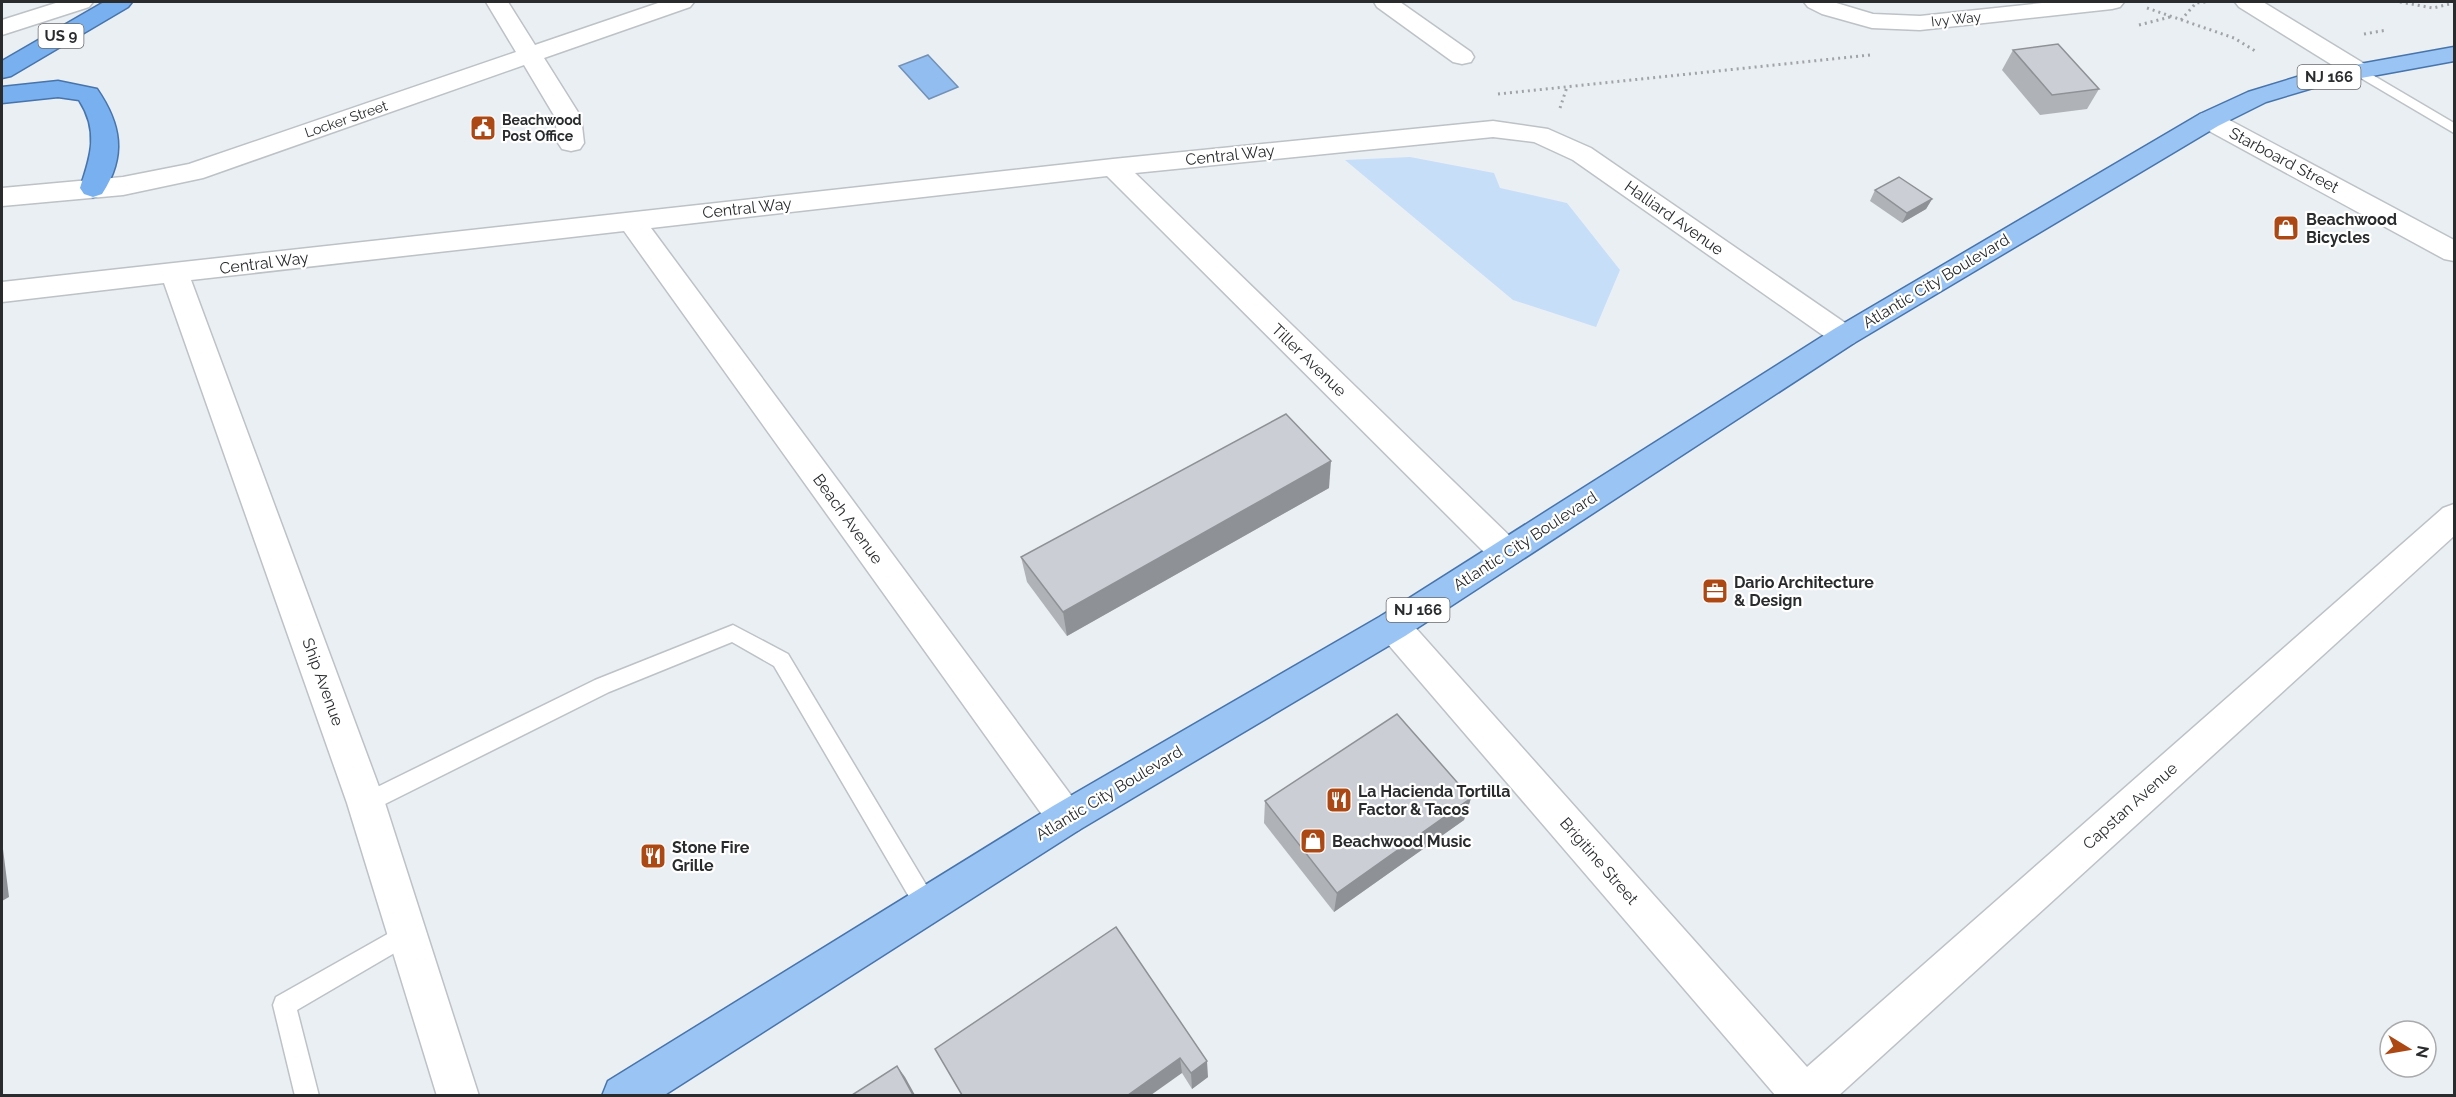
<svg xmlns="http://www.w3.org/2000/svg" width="2456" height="1097" viewBox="0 0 2456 1097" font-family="Raleway,sans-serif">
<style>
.green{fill:#c7def9}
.water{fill:#92bdf1;stroke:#7291b6;stroke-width:1.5}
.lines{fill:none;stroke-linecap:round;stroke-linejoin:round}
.service-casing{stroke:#bdc2c7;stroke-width:3}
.minor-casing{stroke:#bdc2c7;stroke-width:3}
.tertiary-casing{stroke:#bdc2c7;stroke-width:3}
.primary-casing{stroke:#4774aa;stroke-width:3}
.trunk-casing{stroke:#4774aa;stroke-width:3}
.path{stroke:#a0a4a8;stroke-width:3;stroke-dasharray:2 4;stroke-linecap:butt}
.service{fill:#fff;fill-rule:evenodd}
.minor{fill:#fff;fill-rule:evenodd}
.tertiary{fill:#fff;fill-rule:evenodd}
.primary{fill:#9ac4f4;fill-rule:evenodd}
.trunk{fill:#78b0f0;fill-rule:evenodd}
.wall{fill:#afb2b7}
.shaded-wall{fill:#8e9195}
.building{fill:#cbcfd5;stroke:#8e9195;stroke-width:1.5}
.labels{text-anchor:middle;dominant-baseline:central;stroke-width:4.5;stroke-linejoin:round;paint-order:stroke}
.far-street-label{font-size:14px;fill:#292b2d;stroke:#fff}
.far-poi-label{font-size:14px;font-weight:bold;fill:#292b2d;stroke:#fff;text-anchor:start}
.shield{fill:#fff;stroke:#696b6c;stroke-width:1.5}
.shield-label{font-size:15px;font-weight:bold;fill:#292b2d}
.street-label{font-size:16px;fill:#292b2d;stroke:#fff}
.poi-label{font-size:16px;font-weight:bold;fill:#292b2d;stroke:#fff;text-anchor:start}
</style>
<rect width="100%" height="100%" fill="#eaeff4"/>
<polygon class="green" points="1410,157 1494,173 1500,188 1567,203 1620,270 1596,327 1513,300 1345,160"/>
<polygon class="water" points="928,55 958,87 929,99 899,66"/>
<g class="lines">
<g class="service-casing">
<g id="service">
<polygon points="2359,67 2454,123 2454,133 2354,74 2352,71"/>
<polygon points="733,625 788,654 934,898 937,905 934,912 926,915 918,912 774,666 732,642 609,692 373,810 366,812 359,810 356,803 359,796 595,680"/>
<polygon points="407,923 415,927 418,934 415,941 297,1010 319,1096 295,1096 273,1005 276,997"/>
</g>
</g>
<g class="minor-casing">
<g id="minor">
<polygon points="59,2 93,2 89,7 2,35 2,20"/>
<polygon points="486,2 508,2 535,45 661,2 694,2 690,7 544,58 581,117 584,143 580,149 571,151 562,149 558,143 555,117 524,65 203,178 123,195 2,206 2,188 123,177 189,164 516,52"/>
<polygon points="1374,2 1400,2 1471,52 1474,57 1471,62 1462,64 1453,62 1377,7"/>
<polygon points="1804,2 1833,2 1873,14 1920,16 2052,2 2124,2 2120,7 2112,9 1920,30 1872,28 1822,14 1808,7"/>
<polygon points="1493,121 1548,129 1591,148 1854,329 1859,336 1854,343 1844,346 1834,343 1573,160 1534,142 1493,137 1135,173 1518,544 1523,553 1518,562 1506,566 1494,562 1107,176 651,228 1079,806 1085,818 1079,830 1066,835 1053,830 624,231 191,280 385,803 479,1096 437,1096 347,803 164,283 2,302 2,282 1113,159"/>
<polygon points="2454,504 2454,536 1838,1096 1776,1096 1381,636 1376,626 1381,616 1393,612 1405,616 1807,1067 2443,508"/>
</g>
</g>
<g class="tertiary-casing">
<g id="tertiary">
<polygon points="2235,2 2263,2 2368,66 2371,71 2368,76 2359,78 2350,76 2239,7"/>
<polygon points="2209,112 2218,114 2454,240 2454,261 2444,259 2200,126 2196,120 2200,114"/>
</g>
</g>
<g class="primary-casing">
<polygon id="primary" points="2454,47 2454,61 2323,85 2266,102 2218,126 1854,343 1405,636 1079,830 663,1096 602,1096 608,1081 1053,806 1381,616 1834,329 2200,114 2248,92 2310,73"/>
</g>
<g class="trunk-casing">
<g id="trunk">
<polygon points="104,2 132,2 128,7 11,76 2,78 2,61"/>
<path d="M58,81L97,89C121,124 127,156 102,194L93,197L84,194L80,188C91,156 99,131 79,100L58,97L2,103V87Z"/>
</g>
</g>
<g class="path">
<polyline points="2400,2 2433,8 2454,3"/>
<polyline points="2147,8 2234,38 2257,52"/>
<polyline points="2181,20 2196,3 2206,2"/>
<polyline points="2139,25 2170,17"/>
<polyline points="2364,34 2387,30"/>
<polyline points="1498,94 1870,55"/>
<polyline points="1560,108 1567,87"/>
</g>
<use href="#service" class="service"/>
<use href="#minor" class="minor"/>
<use href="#tertiary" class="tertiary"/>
<use href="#primary" class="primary"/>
<use href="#trunk" class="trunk"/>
</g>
<g class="wall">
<polygon points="2013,50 2099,89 2087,109 2040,115 2002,70"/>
<polygon points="1875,190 1932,199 1926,209 1902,223 1870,201"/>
<polygon points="1329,488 1067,636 1027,582 1021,557"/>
<polygon points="1471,798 1464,820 1334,912 1264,823 1265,801"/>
<polygon points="1116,927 1208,1077 1192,1089 1182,1073"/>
</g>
<g class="shaded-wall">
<polygon points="1932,199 1926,209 1902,223 1907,213"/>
<polygon points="1331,461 1329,488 1067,636 1063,612"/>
<polygon points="1471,798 1464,820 1334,912 1337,893"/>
<polygon points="2,848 3,849 9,897 2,901"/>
<polygon points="1180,1058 1182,1073 1151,1095 1128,1095"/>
<polygon points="1207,1061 1208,1077 1192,1089 1191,1073"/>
<polygon points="897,1066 905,1077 915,1095 913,1095"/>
</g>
<g class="building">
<polygon points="2058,44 2099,89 2052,95 2013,50"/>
<polygon points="1899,177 1932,199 1907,213 1875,190"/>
<polygon points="1286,414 1331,461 1063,612 1021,557"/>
<polygon points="1397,714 1471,798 1337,893 1265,801"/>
<polygon points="1116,927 1207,1061 1191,1073 1180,1058 1128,1095 962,1095 935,1049"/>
<polygon points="897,1066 913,1095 852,1095"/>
</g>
<defs>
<g id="civic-square" transform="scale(1.35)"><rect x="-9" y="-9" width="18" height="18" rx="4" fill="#ac4814" stroke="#fff"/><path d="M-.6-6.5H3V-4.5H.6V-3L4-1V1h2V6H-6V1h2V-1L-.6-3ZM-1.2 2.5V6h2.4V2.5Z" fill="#fff"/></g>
<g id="shop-square" transform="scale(1.35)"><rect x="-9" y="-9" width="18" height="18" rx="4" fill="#ac4814" stroke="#fff"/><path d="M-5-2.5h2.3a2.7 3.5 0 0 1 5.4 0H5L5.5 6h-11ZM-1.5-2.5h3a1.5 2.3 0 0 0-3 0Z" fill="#fff"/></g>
<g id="office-square" transform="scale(1.35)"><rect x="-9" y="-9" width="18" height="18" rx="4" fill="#ac4814" stroke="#fff"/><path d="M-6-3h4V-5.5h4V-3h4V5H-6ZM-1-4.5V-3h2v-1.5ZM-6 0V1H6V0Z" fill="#fff"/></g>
<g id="restaurant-square" transform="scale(1.35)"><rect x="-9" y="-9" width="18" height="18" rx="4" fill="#ac4814" stroke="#fff"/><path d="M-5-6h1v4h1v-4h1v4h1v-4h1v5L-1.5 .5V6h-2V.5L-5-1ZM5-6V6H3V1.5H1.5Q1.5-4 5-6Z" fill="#fff"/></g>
</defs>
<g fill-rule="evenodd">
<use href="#civic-square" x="483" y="128"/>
<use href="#shop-square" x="2286" y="228"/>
<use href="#office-square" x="1715" y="591"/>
<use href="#restaurant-square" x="1339" y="800"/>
<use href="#shop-square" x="1313" y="841"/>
<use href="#restaurant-square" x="653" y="856"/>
</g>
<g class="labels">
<g class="far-street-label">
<text transform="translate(1956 19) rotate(-6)">Ivy Way</text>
<text transform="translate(346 119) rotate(-19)">Locker Street</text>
</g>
<g class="far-poi-label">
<text x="502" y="120">Beachwood<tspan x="502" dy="16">Post Office</tspan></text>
</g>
<g class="shield">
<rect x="38.5" y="24" width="45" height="24" rx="4.5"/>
<rect x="2297.5" y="65" width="63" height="24" rx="4.5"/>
<rect x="1386.5" y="598" width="63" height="24" rx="4.5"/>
</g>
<g class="shield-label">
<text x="61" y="36">US 9</text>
<text x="2329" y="77">NJ 166</text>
<text x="1418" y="610">NJ 166</text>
</g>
<g class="street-label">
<text transform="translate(1230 155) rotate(-6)">Central Way</text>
<text transform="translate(2284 160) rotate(28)">Starboard Street</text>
<text transform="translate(747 208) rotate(-6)">Central Way</text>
<text transform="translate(1674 218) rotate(35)">Halliard Avenue</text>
<text transform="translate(264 263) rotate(-7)">Central Way</text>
<text transform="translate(1936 281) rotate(-31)">Atlantic City Boulevard</text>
<text transform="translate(1309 360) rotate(44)">Tiller Avenue</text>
<text transform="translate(848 519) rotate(54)">Beach Avenue</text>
<text transform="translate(1525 541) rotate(-33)">Atlantic City Boulevard</text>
<text transform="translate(323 682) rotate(70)">Ship Avenue</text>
<text transform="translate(1109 793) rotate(-31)">Atlantic City Boulevard</text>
<text transform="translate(2130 806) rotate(-42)">Capstan Avenue</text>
<text transform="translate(1599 861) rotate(49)">Brigitine Street</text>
</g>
<g class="poi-label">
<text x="2306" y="219">Beachwood<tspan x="2306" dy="18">Bicycles</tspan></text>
<text x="1734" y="582">Dario Architecture<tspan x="1734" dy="18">&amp; Design</tspan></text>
<text x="1358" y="791">La Hacienda Tortilla<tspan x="1358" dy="18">Factor &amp; Tacos</tspan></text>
<text x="1332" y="841">Beachwood Music</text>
<text x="672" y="847">Stone Fire<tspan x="672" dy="18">Grille</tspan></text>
</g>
</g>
<rect width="2456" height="1097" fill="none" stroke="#292b2d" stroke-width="6"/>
<g transform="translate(2408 1049) rotate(101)"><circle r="28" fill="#ffffff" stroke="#a9aaab" stroke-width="1.5"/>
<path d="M0-4.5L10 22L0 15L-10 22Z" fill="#ac4814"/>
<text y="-9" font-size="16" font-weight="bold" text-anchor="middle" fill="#292b2d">N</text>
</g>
</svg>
